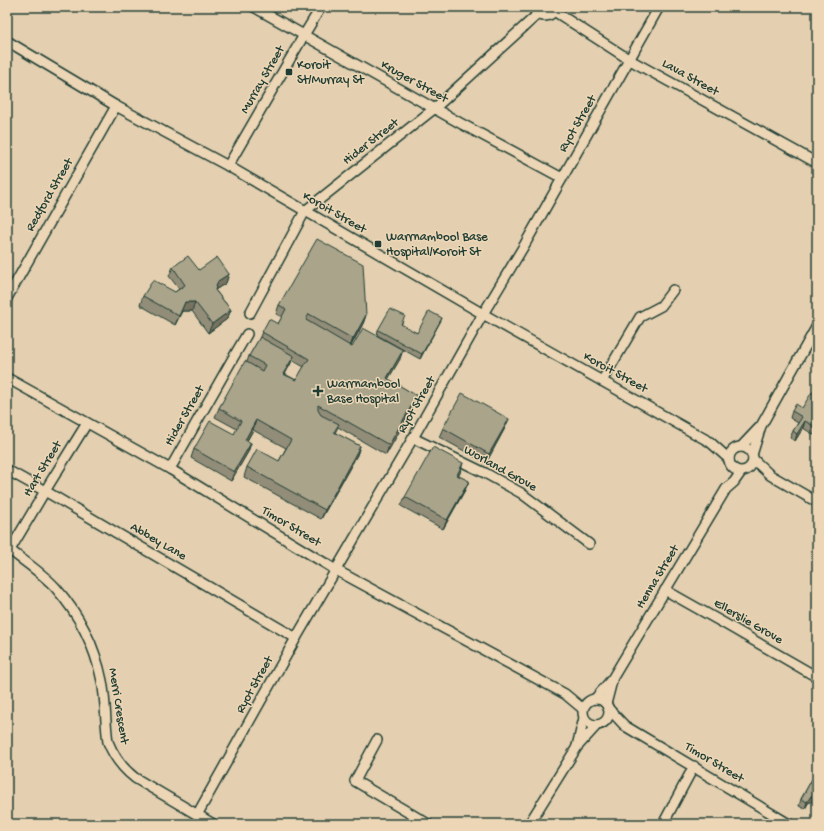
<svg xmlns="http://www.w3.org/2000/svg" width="824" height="831" viewBox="0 0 824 831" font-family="'Gochi Hand',sans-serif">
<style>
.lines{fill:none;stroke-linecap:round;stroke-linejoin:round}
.minor-casing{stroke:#1f3d34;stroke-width:12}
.minor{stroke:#ecd6b5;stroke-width:9}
.wall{fill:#928d78;stroke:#1f3d34;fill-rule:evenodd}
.shaded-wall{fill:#777361;stroke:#1f3d34}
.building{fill:#aaa48b;stroke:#1f3d34}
.poi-dot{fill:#1f3d34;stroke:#ecd6b5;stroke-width:1.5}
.labels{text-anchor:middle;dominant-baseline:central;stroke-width:3;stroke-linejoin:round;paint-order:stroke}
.poi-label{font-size:13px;fill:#1f3d34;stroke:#ecd6b5;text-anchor:start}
.street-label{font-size:13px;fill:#1f3d34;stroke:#ecd6b5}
</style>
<rect width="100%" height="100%" fill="#e4d0b0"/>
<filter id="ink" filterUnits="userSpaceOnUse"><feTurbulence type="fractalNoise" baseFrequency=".025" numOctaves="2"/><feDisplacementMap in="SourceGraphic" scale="8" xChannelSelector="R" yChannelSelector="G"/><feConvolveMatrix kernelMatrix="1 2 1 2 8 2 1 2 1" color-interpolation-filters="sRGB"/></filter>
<g filter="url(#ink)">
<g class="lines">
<g class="minor-casing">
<g id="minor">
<polyline points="254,7 460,123 562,178"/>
<path d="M533,7C538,19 551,19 556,7"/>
<polyline points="554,11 630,60 817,163"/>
<polyline points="7,41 116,106 228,166 483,314 602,381 710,442 729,459"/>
<polyline points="228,166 304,35 321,7"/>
<polyline points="7,298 116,106"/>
<polyline points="250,313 305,211 435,108 538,14"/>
<polyline points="7,378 170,469 336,570 565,694 583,709"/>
<polyline points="602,381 640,317 661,306 673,290"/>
<polyline points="413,438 485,473 521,493 589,544"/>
<circle cx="741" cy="459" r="12"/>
<polyline points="741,447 759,428"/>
<polyline points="752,455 761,426 817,326"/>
<polyline points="753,459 770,475 817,502"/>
<polyline points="170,469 233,358 247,334"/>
<polyline points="7,470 45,491 296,638"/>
<path d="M7,549L10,550C25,562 42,573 55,587C78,613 95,646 102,681C106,701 105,722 108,742C114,757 122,768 135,778L213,824"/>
<polyline points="10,550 45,491 87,423"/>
<polyline points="665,590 727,625 817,677"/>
<polyline points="595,699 612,679 726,489 734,482 741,472"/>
<circle cx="596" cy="712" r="13"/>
<polyline points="606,704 612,681"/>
<polyline points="608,708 625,726 789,824"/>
<polyline points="377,740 355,781 428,824"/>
<polyline points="577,746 584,718"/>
<polyline points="197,815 296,638 413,438 483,314 525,244 659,7"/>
<polyline points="529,824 577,747 597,725"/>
<polyline points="663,824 694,766"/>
</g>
</g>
<use href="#minor" class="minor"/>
</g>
<g class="wall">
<polygon points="173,267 229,274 226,283 215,290 231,310 227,319 208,333 192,311 182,311 175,325 140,305 143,296 175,292 179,289 169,276"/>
<path d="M279,305L366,315L363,324L351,346L400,359L388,379L417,396L414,405L386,455L338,427L335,433L360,446L357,455L321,519L244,477L247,467L279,461L286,448L253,430L247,441L251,443L248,452L231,481L191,458L194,449L234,434L237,429L215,417L219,408L247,362L249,356L259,339L262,332L278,324L282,317L276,314ZM292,360L304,367L296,380L285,374L290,365Z"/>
<polygon points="403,321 401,325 417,333 440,322 420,359 377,335 378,330"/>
<polygon points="817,394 817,434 816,436 803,428 795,441 790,438 793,431 798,423 790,418 792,411 802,408"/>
<polygon points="443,428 505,428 486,463 439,437"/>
<polygon points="460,473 458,476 469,481 465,490 443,529 401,506 405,497"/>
<polygon points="817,770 817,795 813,801 808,803 805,809 799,806 801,799"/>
</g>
<g class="shaded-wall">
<polygon points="229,274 226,283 215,290 218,281"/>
<polygon points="185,302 195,302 192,311 182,311 175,325 179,316"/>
<polygon points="231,310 227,319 208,333 212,324"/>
<polygon points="366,315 363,324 349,348 353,339"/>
<polygon points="442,318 440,322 420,359 422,354"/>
<polygon points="403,350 400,359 383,388 387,378"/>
<polygon points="294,356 290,365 280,383 283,374"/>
<polygon points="417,396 414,405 386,455 389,445"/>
<polygon points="509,419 505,428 486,463 489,454"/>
<polygon points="256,420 253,430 242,449 245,440"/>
<polygon points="805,421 803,428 795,441 797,434"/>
<polygon points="251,443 248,452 231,481 234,472"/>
<polygon points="360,446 357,455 321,519 325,510"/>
<polygon points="463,463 460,473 454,484 457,475"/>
<polygon points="469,481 465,490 443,529 447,520"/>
<polygon points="817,792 817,795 813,801 808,803 805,809 807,802 811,796"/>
</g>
<g class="building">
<polygon points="317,239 363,264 366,315 353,339 309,314 306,320 352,347 363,328 403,350 387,378 417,396 389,445 318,405 318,410 321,415 339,424 334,432 360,446 325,510 247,467 257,449 279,461 291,440 256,420 245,440 251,443 234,472 194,449 210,421 234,434 241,421 219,408 245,361 262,371 265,365 249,356 260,337 294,356 283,374 296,380 306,363 309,359 262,332 269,319 278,324 286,309 279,305"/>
<polygon points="188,256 199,270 217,257 229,274 218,281 215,290 231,310 212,324 195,302 185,302 179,316 143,296 153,280 175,292 185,285 173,267"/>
<polygon points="390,309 405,316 401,324 417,333 429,311 442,318 422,354 378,330"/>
<polygon points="812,392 816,395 817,394 817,428 805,421 797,434 793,431 802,417 792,411 796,404 802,408"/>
<polygon points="462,393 509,419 489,454 443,428"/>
<polygon points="433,447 463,463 457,475 469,481 447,520 405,497"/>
<polygon points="817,770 817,792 816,794 811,796 807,802 801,799"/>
</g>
</g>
<g class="poi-dot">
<rect x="285" y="68" width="8" height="8" rx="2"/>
<rect x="374" y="240" width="8" height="8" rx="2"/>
<path d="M316 385h4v4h4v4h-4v4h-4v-4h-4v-4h4z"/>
</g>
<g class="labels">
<g class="poi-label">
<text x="297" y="65">Koroit<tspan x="297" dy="15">St/Murray St</tspan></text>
<text x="386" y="237">Warrnambool Base<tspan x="386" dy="15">Hospital/Koroit St</tspan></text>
<text x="327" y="384">Warrnambool<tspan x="327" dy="15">Base Hospital</tspan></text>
</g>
<g class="street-label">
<text transform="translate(690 78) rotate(29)">Lava Street</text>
<text transform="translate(263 80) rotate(-60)">Murray Street</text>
<text transform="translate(414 82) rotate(29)">Kruger Street</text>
<text transform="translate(578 124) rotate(-60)">Ryot Street</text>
<text transform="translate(371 142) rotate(-38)">Hider Street</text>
<text transform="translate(50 195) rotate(-60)">Redford Street</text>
<text transform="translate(334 213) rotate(30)">Koroit Street</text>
<text transform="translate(615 373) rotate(29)">Koroit Street</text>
<text transform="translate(417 405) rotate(-60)">Ryot Street</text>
<text transform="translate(185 416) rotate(-60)">Hider Street</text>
<text transform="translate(43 469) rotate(-59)">Hart Street</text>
<text transform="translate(500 469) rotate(29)">Worland Grove</text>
<text transform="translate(291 527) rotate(31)">Timor Street</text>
<text transform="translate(158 542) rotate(30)">Abbey Lane</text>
<text transform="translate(658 577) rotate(-59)">Henna Street</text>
<text transform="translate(748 622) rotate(30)">Ellerslie Grove</text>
<text transform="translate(255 685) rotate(-61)">Ryot Street</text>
<text transform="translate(118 706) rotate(81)">Merri Crescent</text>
<text transform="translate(714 763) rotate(31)">Timor Street</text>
</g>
</g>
<rect width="824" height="831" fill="none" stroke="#ecd6b5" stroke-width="24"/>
<rect x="12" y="12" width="800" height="807" fill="none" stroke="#1f3d34" stroke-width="1.5" filter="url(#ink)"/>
</svg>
